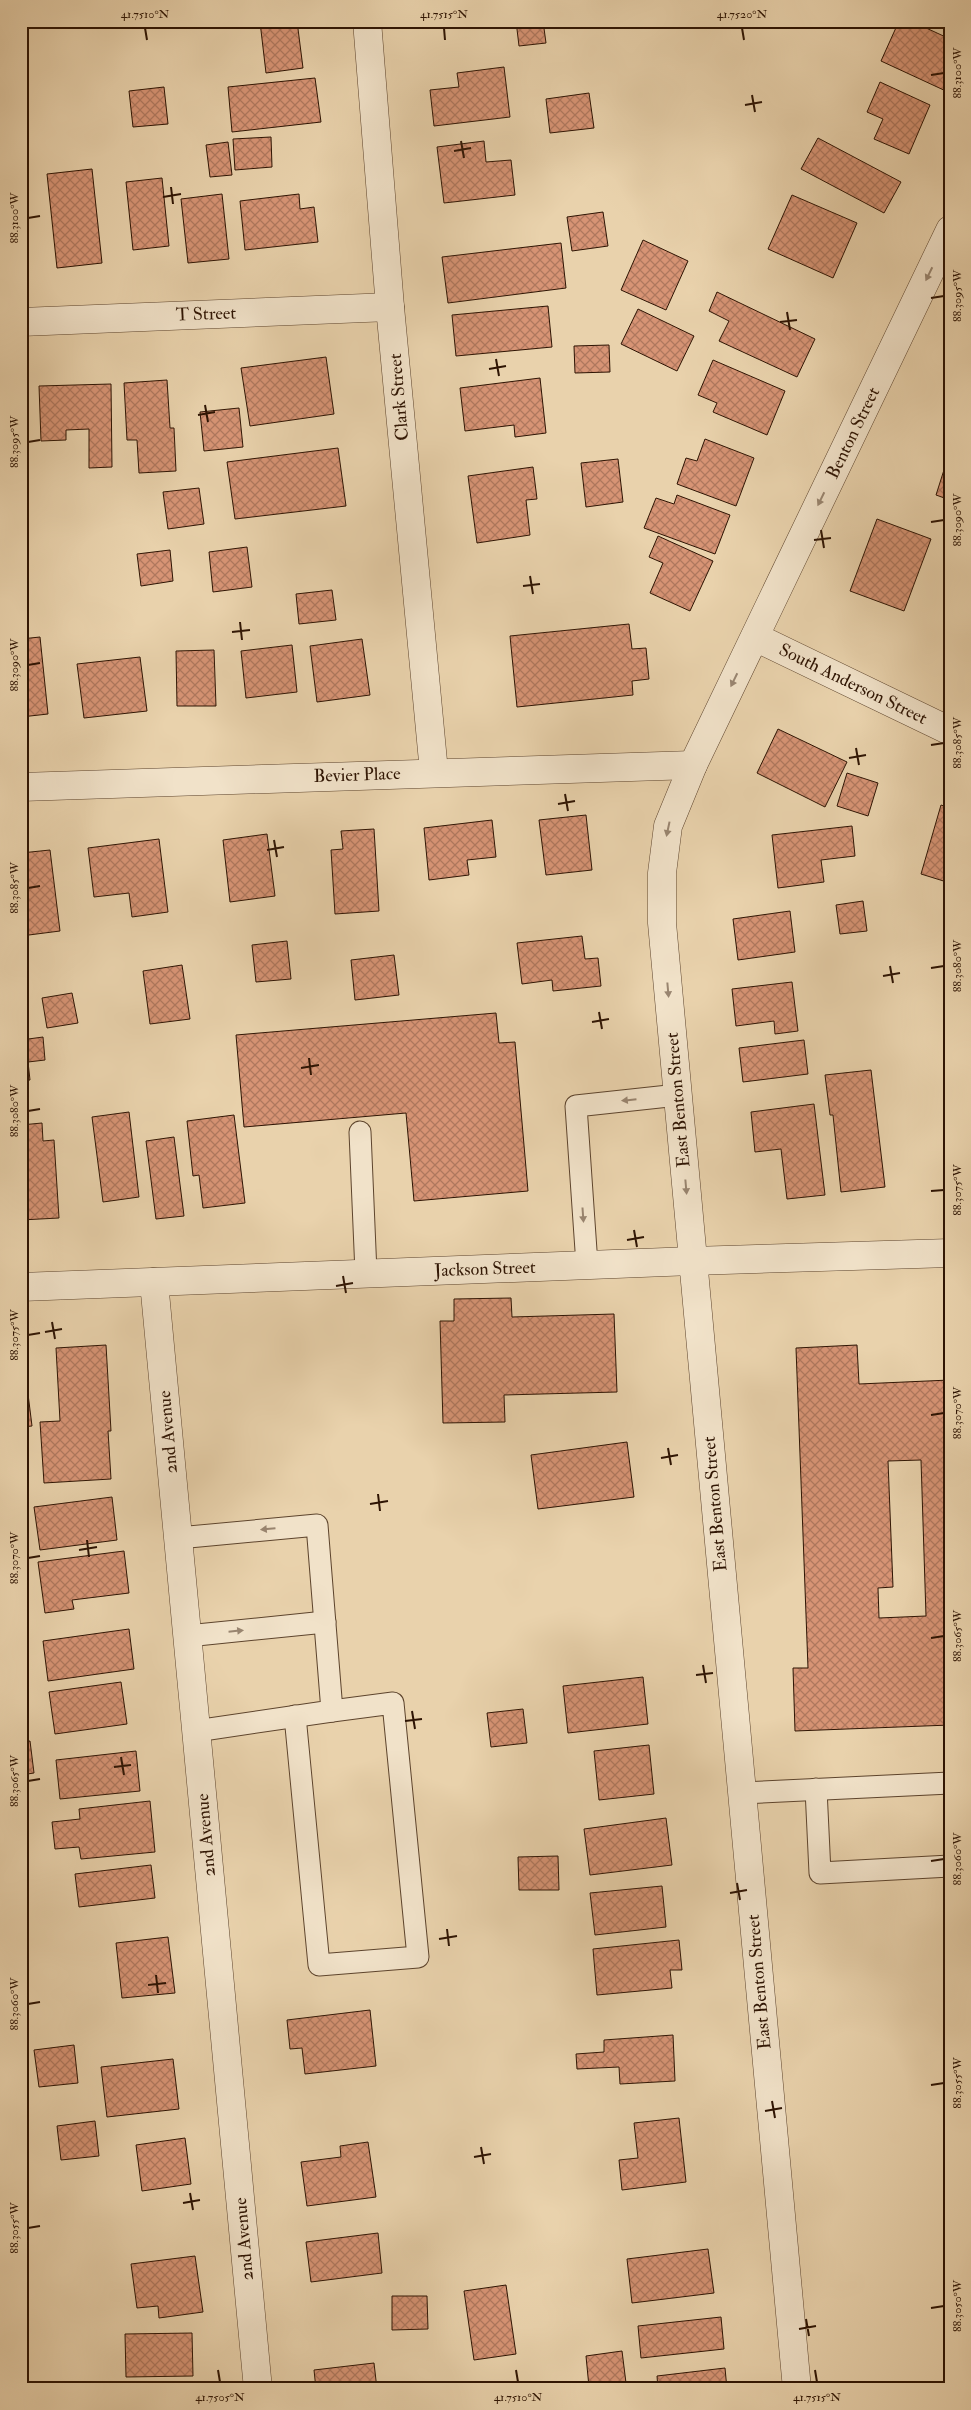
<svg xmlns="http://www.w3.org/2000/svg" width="971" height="2410" viewBox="0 0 971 2410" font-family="'IM FELL Double Pica',serif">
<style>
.building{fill:url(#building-cross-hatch);stroke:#2e1403;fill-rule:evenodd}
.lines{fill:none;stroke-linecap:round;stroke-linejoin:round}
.service-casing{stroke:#5d442d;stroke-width:23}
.minor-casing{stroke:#5d442d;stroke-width:29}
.service{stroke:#f1e2c9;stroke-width:21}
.minor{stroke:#f1e2c9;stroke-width:28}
.oneway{fill:#998570}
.ticks{fill:none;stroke:#2e1403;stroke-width:2}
.labels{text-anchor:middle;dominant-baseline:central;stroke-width:5;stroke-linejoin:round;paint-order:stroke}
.street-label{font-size:18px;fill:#2e1403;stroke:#f1e2c9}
.neatline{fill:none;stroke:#2e1403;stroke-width:2}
.ticks-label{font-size:12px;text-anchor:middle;fill:#2e1403}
</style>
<defs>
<pattern id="building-cross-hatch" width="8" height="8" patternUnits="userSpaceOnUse" patternTransform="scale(1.25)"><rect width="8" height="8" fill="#d79475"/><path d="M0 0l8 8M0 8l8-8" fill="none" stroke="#af785e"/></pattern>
</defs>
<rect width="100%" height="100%" fill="#e9d2ac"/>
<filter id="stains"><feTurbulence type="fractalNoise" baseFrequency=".004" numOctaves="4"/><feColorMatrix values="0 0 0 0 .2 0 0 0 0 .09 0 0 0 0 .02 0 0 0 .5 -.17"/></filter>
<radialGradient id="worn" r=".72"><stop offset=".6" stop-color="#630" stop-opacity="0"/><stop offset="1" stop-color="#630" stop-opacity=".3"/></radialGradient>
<g class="building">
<polygon points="269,21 297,21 303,68 266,73 260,22"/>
<polygon points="516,21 543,21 546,43 519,46"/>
<polygon points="899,21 911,21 950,39 948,92 881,61"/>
<polygon points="504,67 510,117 434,126 430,90 459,87 457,73"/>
<polygon points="315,78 321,122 232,132 228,87"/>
<polygon points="880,82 930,105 909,154 874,139 883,119 867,112"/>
<polygon points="164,87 168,124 133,127 129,91"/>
<polygon points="589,93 594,128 550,133 546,99"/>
<polygon points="271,137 272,167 235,170 233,139"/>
<polygon points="818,138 901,182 884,213 801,169"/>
<polygon points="484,141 486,162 511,160 515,195 444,203 437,147"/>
<polygon points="228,142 232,175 210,177 206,145"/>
<polygon points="92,169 102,263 57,268 47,174"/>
<polygon points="162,178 169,246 133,250 126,182"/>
<polygon points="222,194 229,259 188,263 181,199"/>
<polygon points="299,194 300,209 314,207 318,242 245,250 240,201"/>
<polygon points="792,195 857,223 833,278 768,249"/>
<polygon points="603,212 608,246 572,251 567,217"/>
<polygon points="643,240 688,261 666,310 621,290"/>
<polygon points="561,243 566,288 448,303 442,257"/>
<polygon points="717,292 815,339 797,377 719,341 729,321 709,311"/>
<polygon points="548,306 552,347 456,356 452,315"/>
<polygon points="638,309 694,336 677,371 621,344"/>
<polygon points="609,345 610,372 575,373 574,346"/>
<polygon points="326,357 334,414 250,426 241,368"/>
<polygon points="713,360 785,391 767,435 713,412 717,403 698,395"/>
<polygon points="540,378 546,433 515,437 514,425 465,431 460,388"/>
<polygon points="167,380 170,428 174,428 176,471 139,473 137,440 127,440 124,383"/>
<polygon points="111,384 112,467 89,468 89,429 66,430 66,440 41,441 39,386"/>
<polygon points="239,408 243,447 204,451 200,412"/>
<polygon points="21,416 25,449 21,449"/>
<polygon points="705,439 754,458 736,506 677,484 686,458 697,461"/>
<polygon points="338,448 346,506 235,519 227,462"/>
<polygon points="950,451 950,500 936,495"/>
<polygon points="618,459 623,502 586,507 581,463"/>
<polygon points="533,467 537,499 526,500 530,535 477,543 468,476"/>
<polygon points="199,488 204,524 168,529 163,492"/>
<polygon points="677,495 730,515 715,554 644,528 656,498 674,504"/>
<polygon points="877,519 931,539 904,611 850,591"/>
<polygon points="658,536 713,561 690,611 650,593 663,563 649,557"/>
<polygon points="247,547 252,587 213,592 209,552"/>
<polygon points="170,550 173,581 141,586 137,554"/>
<polygon points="332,590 336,620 299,624 296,594"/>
<polygon points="629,624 632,649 646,648 649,679 632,681 633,695 517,707 510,636"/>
<polygon points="40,637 48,714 21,717 21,639"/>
<polygon points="362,639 370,695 317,702 310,646"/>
<polygon points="292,645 297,692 246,698 241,651"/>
<polygon points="214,650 216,706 177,706 176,651"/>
<polygon points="140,657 147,711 84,718 77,664"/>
<polygon points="778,729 847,762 825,807 757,773"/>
<polygon points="847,773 878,783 868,816 837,806"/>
<polygon points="941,805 950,808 950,883 921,874"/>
<polygon points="586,815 592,870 546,875 539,820"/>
<polygon points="492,820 496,857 467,860 469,875 429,880 424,828"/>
<polygon points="852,826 855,856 821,860 824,882 778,888 772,835"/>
<polygon points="374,829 379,911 335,914 331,850 343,849 341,831"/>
<polygon points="267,834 275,896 230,902 223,840"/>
<polygon points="159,839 168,912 132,917 129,893 94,897 88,848"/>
<polygon points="50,850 60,931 21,936 21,853"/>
<polygon points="863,901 867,931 840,934 836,905"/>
<polygon points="790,911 795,952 738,960 733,919"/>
<polygon points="582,936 585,959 598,958 601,986 553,991 552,980 522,984 517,943"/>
<polygon points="287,941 291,979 256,982 252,945"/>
<polygon points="394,955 399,995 355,1000 351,960"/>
<polygon points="182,965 190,1019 150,1024 143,971"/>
<polygon points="792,982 798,1031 775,1034 774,1021 736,1026 732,989"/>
<polygon points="72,993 78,1023 47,1028 42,998"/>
<polygon points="496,1013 499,1043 515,1042 528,1191 414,1201 406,1113 244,1127 236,1035"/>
<polygon points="43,1037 45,1060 28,1062 30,1080 21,1081 21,1040"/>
<polygon points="804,1040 808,1074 743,1082 739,1048"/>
<polygon points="871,1070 885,1187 841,1192 833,1115 830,1115 825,1075"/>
<polygon points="814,1104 825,1195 787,1199 781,1149 755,1152 751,1112"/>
<polygon points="129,1112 139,1197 103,1202 92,1117"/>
<polygon points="234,1115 245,1203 203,1208 199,1175 193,1176 187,1121"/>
<polygon points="42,1123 43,1141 54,1140 59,1218 21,1220 21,1125"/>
<polygon points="174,1137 184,1216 156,1219 146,1141"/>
<polygon points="511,1298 512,1317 614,1314 617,1392 504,1395 505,1422 443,1423 440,1321 454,1321 454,1299"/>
<polygon points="21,1338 32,1426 21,1427"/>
<polygon points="106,1345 111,1431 108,1431 111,1479 44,1483 40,1422 60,1421 56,1348"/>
<path d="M857,1345L859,1384L950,1380V1725L795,1731L793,1668H808L796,1348ZM921,1460L926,1616L879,1618L878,1588L893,1587L888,1461Z"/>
<polygon points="627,1442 634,1497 538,1509 531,1455"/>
<polygon points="112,1497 117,1540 40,1550 34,1507"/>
<polygon points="124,1551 129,1593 72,1600 74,1609 45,1613 38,1562"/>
<polygon points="129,1629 134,1669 48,1681 43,1641"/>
<polygon points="643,1677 648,1724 568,1733 563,1686"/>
<polygon points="121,1682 127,1724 55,1734 49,1692"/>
<polygon points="24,1683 28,1714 21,1715 21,1684"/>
<polygon points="523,1709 527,1743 491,1747 487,1713"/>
<polygon points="30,1741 34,1773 21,1775 21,1742"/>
<polygon points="649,1745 654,1794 599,1800 594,1751"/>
<polygon points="136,1751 140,1791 60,1799 56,1760"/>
<polygon points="150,1801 155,1852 81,1859 79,1847 55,1849 52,1822 80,1819 79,1809"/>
<polygon points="666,1818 672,1865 590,1875 584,1829"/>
<polygon points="558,1856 559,1890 519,1890 518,1857"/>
<polygon points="151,1865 155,1898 79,1907 75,1874"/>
<polygon points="662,1886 666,1927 595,1935 590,1893"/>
<polygon points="168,1937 175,1993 122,1998 116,1943"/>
<polygon points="679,1940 682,1970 670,1970 672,1988 597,1995 593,1949"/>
<polygon points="370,2010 376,2066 305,2074 302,2048 290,2049 287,2020"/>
<polygon points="673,2035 675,2081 620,2084 619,2067 577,2069 576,2054 604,2052 604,2040"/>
<polygon points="74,2045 78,2083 39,2087 34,2050"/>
<polygon points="173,2059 179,2109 107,2117 101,2067"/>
<polygon points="679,2118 686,2182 622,2190 619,2160 638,2158 634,2123"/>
<polygon points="95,2121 99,2156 61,2160 57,2126"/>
<polygon points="185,2138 191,2184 142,2191 136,2145"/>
<polygon points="368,2142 376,2197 307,2206 301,2162 341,2157 340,2146"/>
<polygon points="378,2233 382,2273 311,2282 306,2242"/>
<polygon points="708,2249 714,2293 632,2303 627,2259"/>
<polygon points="195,2256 203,2312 159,2318 158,2306 137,2308 131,2264"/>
<polygon points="506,2285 516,2354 474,2360 464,2291"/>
<polygon points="392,2296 427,2296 428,2329 392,2330"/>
<polygon points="721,2317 724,2349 641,2358 638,2326"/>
<polygon points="192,2333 193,2376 126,2377 125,2334"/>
<polygon points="622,2351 626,2383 589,2387 586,2356"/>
<polygon points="374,2363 377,2389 316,2389 314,2370"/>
<polygon points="725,2368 727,2389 658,2389 657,2376"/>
</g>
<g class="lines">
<g class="service-casing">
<g id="service">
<polyline points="360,1132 366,1273"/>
<polyline points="587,1265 576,1106 678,1095"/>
<polyline points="178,1538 317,1525 332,1711 196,1731"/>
<polyline points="187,1636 325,1622"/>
<polyline points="295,1716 319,1965 418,1957 393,1703 332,1711"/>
<polyline points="816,1789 820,1873 950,1866"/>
<polyline points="742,1793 950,1783"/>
</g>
</g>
<g class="minor-casing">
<g id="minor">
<polyline points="367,21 390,307 434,772"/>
<polyline points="21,322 390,307"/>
<polyline points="755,637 950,731"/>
<polyline points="21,787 693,765"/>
<polyline points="154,1282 258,2389"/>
<polyline points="21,1287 692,1261 950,1253"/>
<polyline points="797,2389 662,923 662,873 668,826 693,765 950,230"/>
</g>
</g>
<use href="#service" class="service"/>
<use href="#minor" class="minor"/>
</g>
<defs><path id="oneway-solid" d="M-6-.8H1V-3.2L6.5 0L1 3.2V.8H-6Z" transform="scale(1.25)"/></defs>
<g class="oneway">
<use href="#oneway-solid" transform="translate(929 274) rotate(116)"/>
<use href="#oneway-solid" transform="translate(821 499) rotate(116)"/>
<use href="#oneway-solid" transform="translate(734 680) rotate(116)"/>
<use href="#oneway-solid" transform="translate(668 829) rotate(102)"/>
<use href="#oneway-solid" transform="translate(668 990) rotate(85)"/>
<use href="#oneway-solid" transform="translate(629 1100) rotate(174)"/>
<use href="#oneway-solid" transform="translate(686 1187) rotate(85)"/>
<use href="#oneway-solid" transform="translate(583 1215) rotate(86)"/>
<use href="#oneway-solid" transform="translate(268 1529) rotate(175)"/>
<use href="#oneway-solid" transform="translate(236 1631) rotate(-6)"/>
</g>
<path class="ticks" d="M145,28L147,40M444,28L445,40M742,28L744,40M931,75L944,73M752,95L755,112M745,105L762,102M461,141L464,158M454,151L471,148M171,187L173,204M163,197L181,194M28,218L40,216M931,298L944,296M787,312L790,330M780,322L797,320M496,359L499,376M489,369L506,366M205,405L208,422M198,415L215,412M28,442L40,440M931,522L944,520M821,530L824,548M814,540L831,538M530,576L533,594M523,586L540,584M240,622L242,640M232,632L250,630M28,665L40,663M931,745L944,743M856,748L859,765M849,758L866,755M565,794L568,811M558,804L575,801M274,840L277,857M267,850L284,847M28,888L40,886M890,966L893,983M931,968L944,966M883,976L900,973M599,1012L602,1029M592,1022L609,1019M309,1058L311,1075M301,1068L319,1065M28,1111L40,1109M931,1191L944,1190M634,1230L637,1247M627,1240L644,1237M343,1276L346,1293M336,1286L353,1283M52,1322L55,1339M45,1332L62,1329M28,1335L40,1333M931,1415L944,1413M668,1448L671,1465M661,1458L678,1455M378,1494L380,1511M370,1504L388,1501M87,1540L89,1557M79,1550L97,1547M28,1558L40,1556M931,1638L944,1636M703,1665L706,1683M696,1675L713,1673M412,1711L415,1729M405,1721L422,1719M121,1757L124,1775M114,1767L131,1765M28,1781L40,1779M931,1861L944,1859M737,1883L740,1900M730,1893L747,1890M447,1929L449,1946M439,1939L457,1936M156,1975L158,1993M148,1985L166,1983M28,2004L40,2002M931,2085L944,2083M772,2101L775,2118M765,2111L782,2108M481,2147L484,2164M474,2157L491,2154M190,2193L193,2210M183,2203L200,2200M28,2228L40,2226M931,2308L944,2306M806,2319L809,2336M799,2329L816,2326M218,2370L220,2382M516,2370L518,2382M815,2370L817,2382"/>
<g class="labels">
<g class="street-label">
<text transform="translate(206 314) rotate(-2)">T Street</text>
<text transform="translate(399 397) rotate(-95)">Clark Street</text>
<text transform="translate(853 433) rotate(-64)">Benton Street</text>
<text transform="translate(853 684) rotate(26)">South Anderson Street</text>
<text transform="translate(357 775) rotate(-2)">Bevier Place</text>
<text transform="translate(678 1100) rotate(-95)">East Benton Street</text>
<text transform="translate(485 1269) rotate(-2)">Jackson Street</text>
<text transform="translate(168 1432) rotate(-95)">2nd Avenue</text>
<text transform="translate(715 1504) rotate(-95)">East Benton Street</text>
<text transform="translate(206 1835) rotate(-95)">2nd Avenue</text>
<text transform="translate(759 1982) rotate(-95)">East Benton Street</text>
<text transform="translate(244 2239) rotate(-95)">2nd Avenue</text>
</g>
</g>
<rect width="971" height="2410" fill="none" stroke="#e9d2ac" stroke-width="55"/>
<rect x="28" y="28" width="916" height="2354" class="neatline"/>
<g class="ticks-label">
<text x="145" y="18">41.7510°N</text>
<text x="444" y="18">41.7515°N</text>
<text x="742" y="18">41.7520°N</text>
<text transform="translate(957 73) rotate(-90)" y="4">88.3100°W</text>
<text transform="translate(14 218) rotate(-90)" y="4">88.3100°W</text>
<text transform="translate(957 296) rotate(-90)" y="4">88.3095°W</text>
<text transform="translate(14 442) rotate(-90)" y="4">88.3095°W</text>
<text transform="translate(957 520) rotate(-90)" y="4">88.3090°W</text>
<text transform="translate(14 665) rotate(-90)" y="4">88.3090°W</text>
<text transform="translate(957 743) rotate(-90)" y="4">88.3085°W</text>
<text transform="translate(14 888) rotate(-90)" y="4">88.3085°W</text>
<text transform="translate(957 966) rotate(-90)" y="4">88.3080°W</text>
<text transform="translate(14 1111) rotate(-90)" y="4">88.3080°W</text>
<text transform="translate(957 1190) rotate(-90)" y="4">88.3075°W</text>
<text transform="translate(14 1335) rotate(-90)" y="4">88.3075°W</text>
<text transform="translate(957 1413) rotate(-90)" y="4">88.3070°W</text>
<text transform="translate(14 1558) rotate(-90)" y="4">88.3070°W</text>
<text transform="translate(957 1636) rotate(-90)" y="4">88.3065°W</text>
<text transform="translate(14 1781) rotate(-90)" y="4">88.3065°W</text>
<text transform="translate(957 1859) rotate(-90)" y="4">88.3060°W</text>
<text transform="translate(14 2004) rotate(-90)" y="4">88.3060°W</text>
<text transform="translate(957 2083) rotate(-90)" y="4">88.3055°W</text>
<text transform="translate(14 2228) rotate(-90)" y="4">88.3055°W</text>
<text transform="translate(957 2306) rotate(-90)" y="4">88.3050°W</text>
<text x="220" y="2401">41.7505°N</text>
<text x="518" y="2401">41.7510°N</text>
<text x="817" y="2401">41.7515°N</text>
</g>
<rect width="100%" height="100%" filter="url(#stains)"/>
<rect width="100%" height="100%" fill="url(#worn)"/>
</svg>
